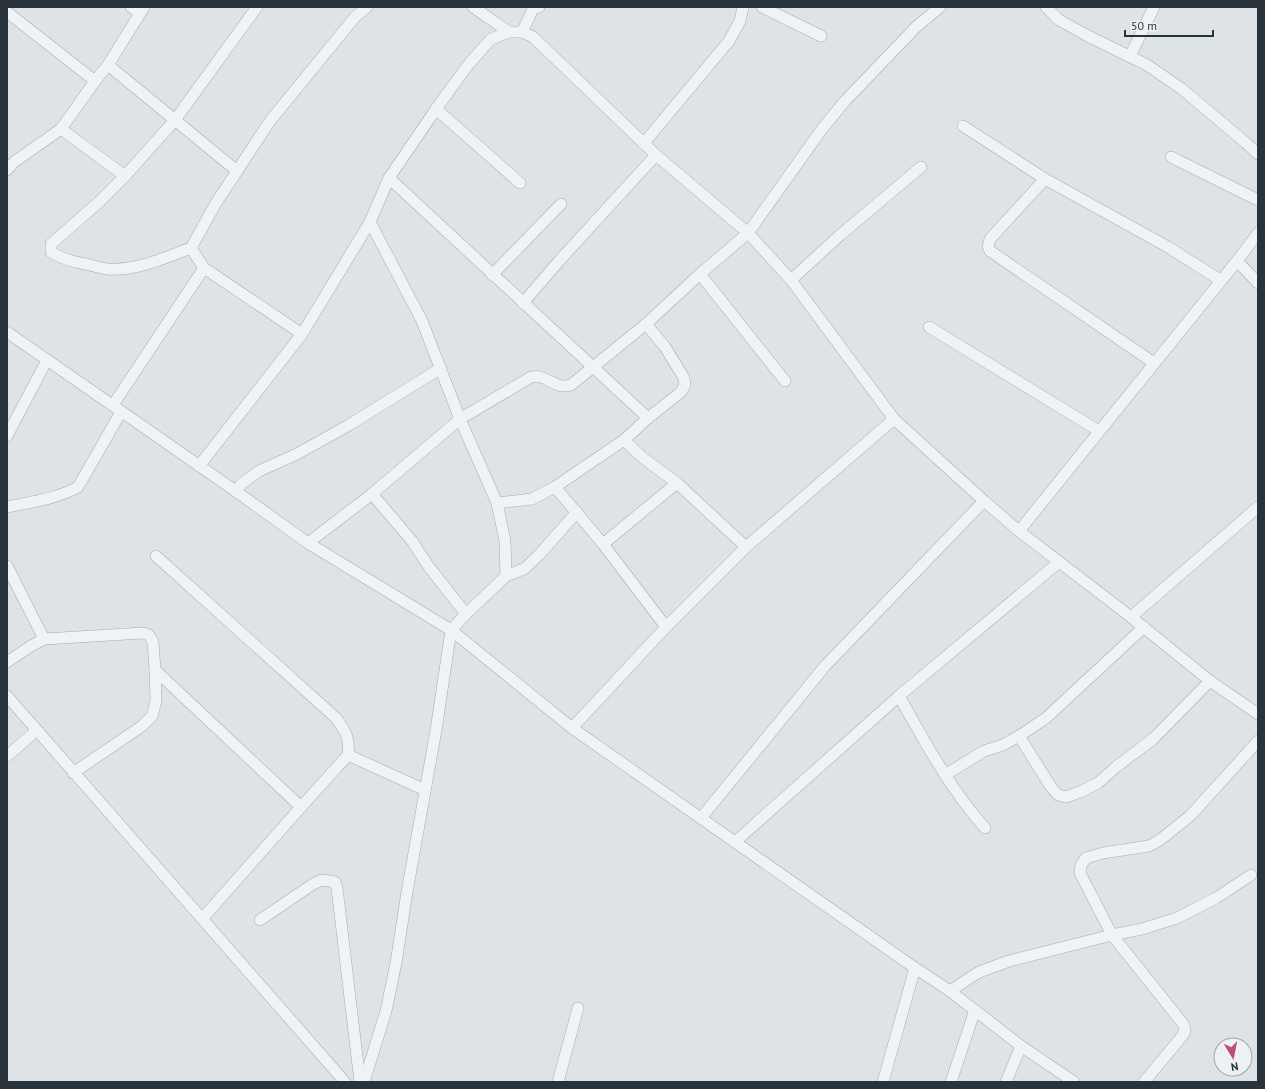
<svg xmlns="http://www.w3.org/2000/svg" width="1265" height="1089" viewBox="0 0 1265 1089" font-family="'PT Sans',sans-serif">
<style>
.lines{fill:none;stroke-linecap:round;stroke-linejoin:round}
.street-casing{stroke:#a4abb0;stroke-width:12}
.street{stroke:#f0f3f5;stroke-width:11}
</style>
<rect width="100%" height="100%" fill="#dee3e6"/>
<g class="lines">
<g class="street-casing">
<g id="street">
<polyline points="131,7 140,13"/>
<path d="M257,7L175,120L125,176L98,203L51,244V252C62,259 73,262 86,264C93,266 100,268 107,269C137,271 164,258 191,248L216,203L270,121L355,17L367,7"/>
<polyline points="473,7 509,32"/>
<polyline points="762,7 821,36"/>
<polyline points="1046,7 1059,20 1088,36 1147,65 1182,89 1246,143 1258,154"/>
<polyline points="7,12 95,81"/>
<polyline points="522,32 533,9 539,7"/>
<polyline points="1130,56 1154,7"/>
<polyline points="108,65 237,171"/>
<polyline points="436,109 520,183"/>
<polyline points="963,126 1045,179 1168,247 1220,280"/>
<polyline points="61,129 125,176"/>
<polyline points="644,143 729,41 740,21 743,7"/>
<polyline points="1171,157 1258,200"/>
<polyline points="7,170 14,162 61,129 95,81 108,65 144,7"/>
<polyline points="389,178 648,418"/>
<polyline points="1045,179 990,239 988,246 990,251 1154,363"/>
<polyline points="191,248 204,268 302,334"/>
<polyline points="1237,261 1258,283"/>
<polyline points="700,274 785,381"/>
<polyline points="492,275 561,204"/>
<polyline points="791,280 839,236 921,167"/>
<polyline points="523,303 559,261 656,155"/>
<polyline points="929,327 1099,431"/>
<polyline points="7,332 237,492 308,543 451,630 572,728 915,968 950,991 1021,1046 1074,1082"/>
<polyline points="113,405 204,268"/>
<polyline points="7,436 47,360"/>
<polyline points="624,440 643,458 677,483 746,547"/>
<polyline points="199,466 302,334 370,222 389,178 436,109 468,65 491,39 509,32 522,32 533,37 656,155 748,233 791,280 894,419 984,501 1019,531 1131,617 1210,681 1258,714"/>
<polyline points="555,487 603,544 666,627"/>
<polyline points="237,492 241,484 259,471 297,454 349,425 441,368"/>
<polyline points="372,494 412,541 429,567 466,614"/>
<polyline points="497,503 532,499 555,487 624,440 648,418 681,392 685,385 684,378 665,347 646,324"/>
<path d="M7,507C31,502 56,499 78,487L121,412"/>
<polyline points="1019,531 1237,261 1258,233"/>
<path d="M308,543L372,494L460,419L531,377C534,377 538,376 540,377C553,380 556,389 571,385L646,324L700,274L748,233L822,129L845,101L917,26L940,7"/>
<polyline points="603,544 677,483"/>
<path d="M156,556L336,718C346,732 350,738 348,755L301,807L202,919"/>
<polyline points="7,566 44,639"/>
<polyline points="506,576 524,569 539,555 577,512"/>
<polyline points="1131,617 1258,507"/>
<polyline points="7,662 31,646 44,639 143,633 149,635 153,642 155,670 156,701 152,716 142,726 73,773"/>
<polyline points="155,670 301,807"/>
<polyline points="7,696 345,1082"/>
<path d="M899,696C925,742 950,789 985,828"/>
<polyline points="572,728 666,627 746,547 894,419"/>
<polyline points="1019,736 1051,787 1058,795 1066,797 1080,792 1098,783 1116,767 1153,739 1210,681"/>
<polyline points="348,755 425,790"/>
<polyline points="7,756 37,730"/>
<polyline points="945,775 984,751 1003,745 1019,736 1046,718 1144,627"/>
<polyline points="701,818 825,666 984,501"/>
<polyline points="735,842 899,696 1059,562"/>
<polyline points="260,920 313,884 322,880 335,882 337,888 360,1082"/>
<polyline points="950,991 979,972 1009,961 1112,935 1142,929 1177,918 1216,898 1251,875"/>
<polyline points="364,1082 386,1011 396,963 407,892 436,730 451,630 466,614 506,576 505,541 497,503 460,419 422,321 370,222"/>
<polyline points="558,1082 578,1008"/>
<polyline points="883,1082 915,968"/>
<polyline points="951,1082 975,1010"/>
<polyline points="1006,1082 1021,1046"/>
<polyline points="1144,1082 1183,1035 1185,1031 1184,1025 1112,935 1080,873 1081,865 1086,858 1103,853 1149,846 1160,840 1191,815 1258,741"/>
</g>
</g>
<use href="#street" class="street"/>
</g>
<rect width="1265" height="1089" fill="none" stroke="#29333c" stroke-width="16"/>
<g transform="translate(1233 1057) rotate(170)"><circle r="19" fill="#edf1f4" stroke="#9fa5aa"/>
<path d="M0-3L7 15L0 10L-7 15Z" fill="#c34c73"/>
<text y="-6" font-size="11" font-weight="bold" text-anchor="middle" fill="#29333c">N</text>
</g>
<path d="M1125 30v6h88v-6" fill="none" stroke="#29333c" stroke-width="2"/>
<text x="1131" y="30" font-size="12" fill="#29333c" stroke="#edf1f4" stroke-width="3" paint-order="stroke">50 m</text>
</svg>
